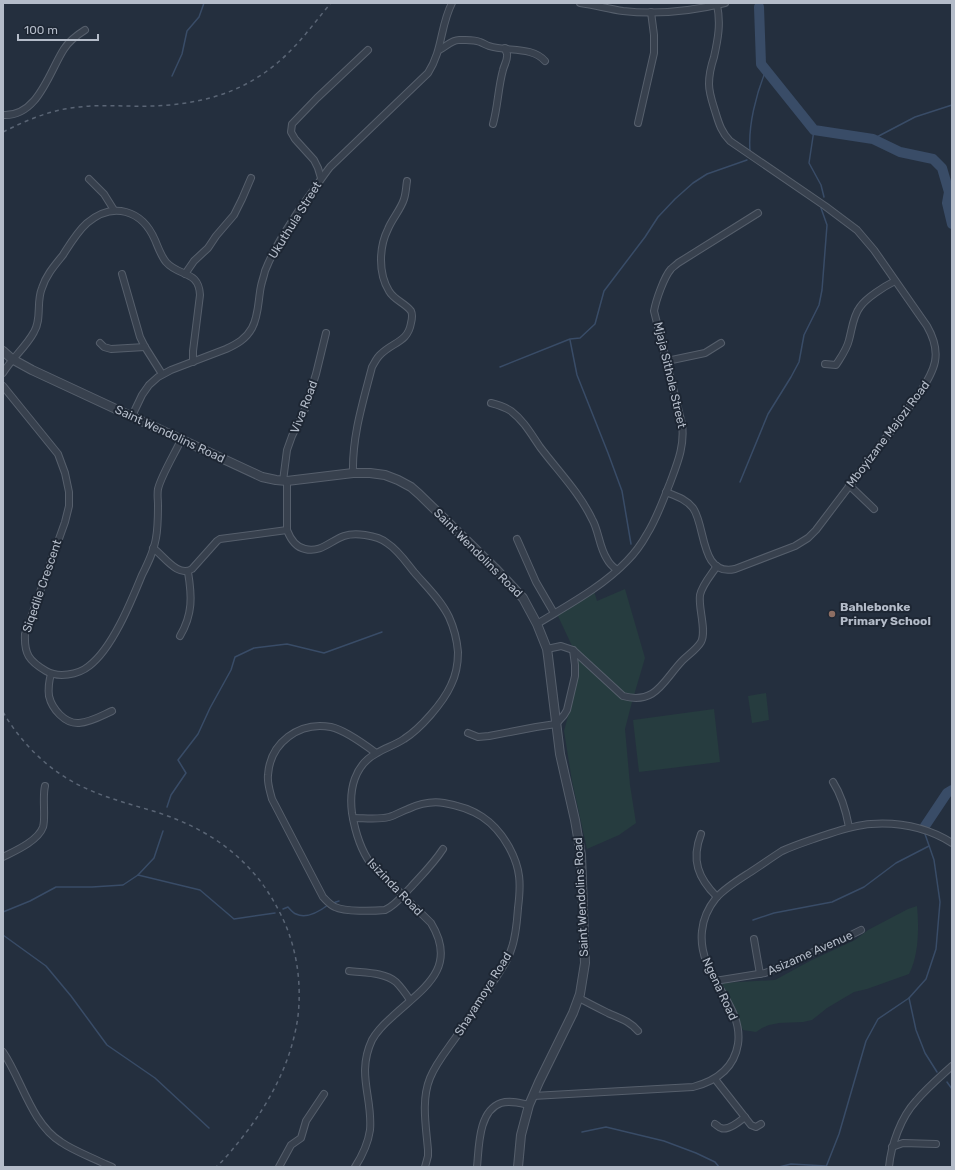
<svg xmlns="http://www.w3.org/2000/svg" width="955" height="1170" viewBox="0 0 955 1170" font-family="Rubik,sans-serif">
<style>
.green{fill:#263c3f}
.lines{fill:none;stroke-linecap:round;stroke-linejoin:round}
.stream{stroke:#394c67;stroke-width:1.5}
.river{stroke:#394c67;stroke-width:10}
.minor-casing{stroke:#565f6c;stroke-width:8}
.tertiary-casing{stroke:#565f6c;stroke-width:10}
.minor{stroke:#38414e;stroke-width:6}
.tertiary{stroke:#38414e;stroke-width:8}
.rail{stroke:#5a6575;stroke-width:1.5;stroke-dasharray:4 4;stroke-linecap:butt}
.education-dot{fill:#8d6e63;stroke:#1d2633;stroke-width:1.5}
.labels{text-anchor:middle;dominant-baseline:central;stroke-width:4;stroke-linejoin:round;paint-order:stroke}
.street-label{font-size:12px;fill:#b4bcc9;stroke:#1d2633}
.poi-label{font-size:12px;font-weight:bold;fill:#b4bcc9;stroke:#1d2633;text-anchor:start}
</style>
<rect width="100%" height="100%" fill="#242f3e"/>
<g class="green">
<polygon points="625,589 645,658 632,702 625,729 630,785 636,823 619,835 587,849 572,781 564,731 574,694 578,673 576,656 573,648 557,614 594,591 597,601"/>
<polygon points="766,693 769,720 752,723 748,696"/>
<polygon points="714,709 720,762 639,772 633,720"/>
<path d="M917,906C919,927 919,955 909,974L867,989L854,992L827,1008L812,1020L803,1022L779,1023L769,1025L762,1028L756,1032L743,1030L722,983L775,980L810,961L855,940L868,930L908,909Z"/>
</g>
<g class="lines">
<g class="stream">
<polyline points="172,76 182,54 187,31 199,17 204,3"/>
<polyline points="814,130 809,163 821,185 824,197"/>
<polyline points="873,139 915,117 952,105"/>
<path d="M750,151C748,126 756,94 766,70"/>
<polyline points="570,340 577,375 608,453 622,491 631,544"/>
<polyline points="500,367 570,339 580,338 595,324 604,291 645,237 658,217 675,199 693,183 707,174 747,160"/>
<polyline points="740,482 768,414 791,377 799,362 804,335 819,305 822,290 827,225 821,208"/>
<polyline points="167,807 171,795 186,773 178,760 198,734 210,708 231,670 235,657 254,648 287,644 324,653 382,632"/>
<polyline points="138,875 154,858 163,831"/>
<polyline points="333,903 339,901"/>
<path d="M283,909L288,907C290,909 293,913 296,914C306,919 320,911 328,905"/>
<polyline points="3,912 30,901 56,887 92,887 123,885 138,875 200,890 234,919 275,913"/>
<polyline points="753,920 774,913 832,902 864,887 896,863 929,846"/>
<polyline points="3,935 46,966 71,996 107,1045 155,1078 209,1128"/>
<polyline points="909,998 916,1030 925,1053 937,1072"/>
<polyline points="947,1082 952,1089"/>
<polyline points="582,1132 606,1127 664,1141 696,1153 715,1162 719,1167"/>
<polyline points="779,1167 791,1164 826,1166"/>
<polyline points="826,1167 839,1134 866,1041 878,1019 909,998 926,979 936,949 940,902 934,860 925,834"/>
</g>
<g class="river">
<polyline points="759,7 761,64 814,130 873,139 900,152 933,159 942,168 949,192 947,203 952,224"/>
<polyline points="925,826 947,793 952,790"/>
</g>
<g class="minor-casing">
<g id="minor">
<path d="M580,3C595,5 609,9 623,11C657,15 692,11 725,3"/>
<path d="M439,50C446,47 451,40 459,40C465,40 474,39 480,42C483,43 486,45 489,46C507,52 532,46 545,61"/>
<path d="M3,115C38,117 49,72 64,49C69,41 77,35 85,30"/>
<polyline points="638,123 654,53 654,35 651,12"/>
<path d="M493,124C498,106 498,88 503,70C504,65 508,60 507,54C507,53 505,50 505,48"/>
<polyline points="321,178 318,168 314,160 295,139 291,132 292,124 317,98 368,50"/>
<polyline points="89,179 104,194 114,210"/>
<polyline points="122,274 140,337 145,347 162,374"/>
<polyline points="185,274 194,261 208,248 216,236 234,215 242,199 251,178"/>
<polyline points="100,343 104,347 111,349 145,347"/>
<polyline points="667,361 705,353 721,343"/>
<path d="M825,364L836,365C841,357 847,349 849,340C852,329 853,316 860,307C866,298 885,286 895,281"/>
<path d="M3,373C12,358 26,347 34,332C42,319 36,302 42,288C46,275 55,265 63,255C70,244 77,232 87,223C113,201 142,210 155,240C158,247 161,256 166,262C179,277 199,270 200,295L193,351V362"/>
<path d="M3,386L58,454L65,473L69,492V506L65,522L25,634C24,654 29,661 46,671C58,678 78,675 89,666C112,649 131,602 142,575C148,563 154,551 156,538C158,527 158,516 158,505C158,499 157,495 158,489C161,476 175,453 181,440"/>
<path d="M491,403C499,405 505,407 511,411C524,421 531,434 540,447C558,471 579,492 592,519C599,531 599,547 607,559C609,563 613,567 617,570"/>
<path d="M132,416L142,395L149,385L158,377L171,370L226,349C237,344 246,339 252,328C259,315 258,300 261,286C262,281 264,276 265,271C274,248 288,227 301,207C311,194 320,180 330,167L428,73C443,50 440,26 452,3"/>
<path d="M353,473C352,436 363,402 372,367C375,362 377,357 381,354C393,342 408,342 411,323C412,319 413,315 411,311C405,303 394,300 389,291C378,273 379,247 388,229C392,219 401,209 404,199C406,193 406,187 407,181"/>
<polyline points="283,481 287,450 292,436 305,409 316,374 326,333"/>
<path d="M287,481V530C290,538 295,547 305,549C321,553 330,541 344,536C350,534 358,534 365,535C372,536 381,538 387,543C398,550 406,562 414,572C426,586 441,600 449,617C454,628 457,640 458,652C458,663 456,675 451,685C443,703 420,729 404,739C395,745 385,748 377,753C354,765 349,790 352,813C355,831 360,849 371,864L431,923C459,969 422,989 392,1017C384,1024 377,1031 372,1040C356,1074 373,1098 370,1130C368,1144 362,1156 355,1167"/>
<polyline points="849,485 874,509"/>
<path d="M666,492C676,496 686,499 693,508C706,526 700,577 735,569L795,546L808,538L816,530L919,394C935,370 943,354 927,326L874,250L857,230L825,206L730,141C722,133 719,124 716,114C713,104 709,94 709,84C709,75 711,66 714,57C718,39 721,23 717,5"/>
<polyline points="517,539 536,582 554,613"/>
<path d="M153,548C164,556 178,578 192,569L217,541L220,539L287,530"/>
<path d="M537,624C568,605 602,587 627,561C635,553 642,543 647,534C657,518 663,500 670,483C677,464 685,446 682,424L654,311C656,300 664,277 671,269C673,267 676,265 678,263L758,213"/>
<path d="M180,636C193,614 192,596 188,572"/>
<path d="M547,649L561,646L573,650L623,696C656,705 663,681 682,661C688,655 697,649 701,642C707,631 698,608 700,595C702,585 711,575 717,566"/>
<path d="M51,674C49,681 48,688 49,696C52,709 65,724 79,723C91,722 101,716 112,711"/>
<polyline points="468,733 478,737 489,736 536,727 556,724 564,715 567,710 575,676 575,665 573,650"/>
<path d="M376,753C364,744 345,730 331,727C299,721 270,743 268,775C267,783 270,791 272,799L323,897C327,901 330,905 335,907C345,912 374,911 385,910C396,905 403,895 411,887C422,875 434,863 443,849"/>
<path d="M833,782C842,796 846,811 849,827"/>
<path d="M353,818C364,818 378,820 389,817C396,815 402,811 408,809C419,804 432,801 444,803C474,808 494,820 509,847C521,869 521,884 518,908C517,922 516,937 511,950C508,960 501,970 495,979C482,999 469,1018 456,1037C447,1050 436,1063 430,1078C421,1100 426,1126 428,1150V1156L425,1167"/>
<path d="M701,834C691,860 698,878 717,897"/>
<path d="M3,857C15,851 38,841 43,827C46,817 42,798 45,786"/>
<polyline points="754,939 760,974"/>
<path d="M349,971C364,973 384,972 396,982C401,987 406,994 410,1000"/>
<polyline points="715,981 765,973 773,970 845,938 861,930"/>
<path d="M579,998C588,1003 598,1008 608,1013C619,1018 630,1021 638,1031"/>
<path d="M3,1052C22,1080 31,1123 61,1142C74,1151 91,1157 105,1164L112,1167"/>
<polyline points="715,1079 751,1125 756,1127 761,1124"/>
<path d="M533,1096L693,1087C716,1081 734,1069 738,1044C744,1003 697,976 702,931C703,920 708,908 716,898C725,888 738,880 749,873C760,866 771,858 782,851C795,845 808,841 822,836C838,831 854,825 871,824C899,822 928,828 952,843"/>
<path d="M715,1124C717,1125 719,1128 721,1128C728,1131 740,1121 745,1117"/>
<polyline points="892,1147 903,1143 936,1144"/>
<polyline points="279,1167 291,1145 301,1138 306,1121 324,1094"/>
<path d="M477,1167C479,1148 478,1111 501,1103C510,1100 520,1103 529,1105"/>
<path d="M889,1167C891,1145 901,1117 916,1101C927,1088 940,1077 952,1066"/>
</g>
</g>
<g class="tertiary-casing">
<polyline id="tertiary" points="3,351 12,359 32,370 262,477 276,480 287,481 353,473 370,473 385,475 398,480 411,487 419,494 495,568 523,598 537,624 547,649 548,656 560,754 575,820 581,855 585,963 580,994 573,1013 539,1082 529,1105 521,1135 518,1167"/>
</g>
<use href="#minor" class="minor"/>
<use href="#tertiary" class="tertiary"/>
<g class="rail">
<path d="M3,132C27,120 52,109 80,107C104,104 128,107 153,106C184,105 218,99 246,84C263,75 279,63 292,49C306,35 318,18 331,3"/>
<path d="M3,712C20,741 45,767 75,783C99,796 126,803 153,811C208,828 252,858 279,911C296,943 302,980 298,1016C292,1061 270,1103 241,1139C233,1149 225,1159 216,1167"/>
</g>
</g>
<circle class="education-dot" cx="832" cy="614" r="4"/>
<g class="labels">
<g class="street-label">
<text transform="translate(295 220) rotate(-58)">Ukuthula Street</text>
<text transform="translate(670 375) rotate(77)">Mjaja Sithole Street</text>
<text transform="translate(304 407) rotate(-69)">Viva Road</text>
<text transform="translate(170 434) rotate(25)">Saint Wendolins Road</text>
<text transform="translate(888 434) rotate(-53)">Mboyizane Majozi Road</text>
<text transform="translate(478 553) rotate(45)">Saint Wendolins Road</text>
<text transform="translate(42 586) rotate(-71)">Siqedile Crescent</text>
<text transform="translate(395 887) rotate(46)">Isizinda Road</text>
<text transform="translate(581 897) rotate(-93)">Saint Wendolins Road</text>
<text transform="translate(810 953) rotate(-24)">Asizame Avenue</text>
<text transform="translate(720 989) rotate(65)">Ngena Road</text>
<text transform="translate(483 994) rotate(-58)">Shayamoya Road</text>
</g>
<g class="poi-label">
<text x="840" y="607">Bahlebonke<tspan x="840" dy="14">Primary School</tspan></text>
</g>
</g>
<rect width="955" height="1170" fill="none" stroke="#b4bcc9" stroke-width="8"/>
<path d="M18 34v6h80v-6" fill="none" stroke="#b4bcc9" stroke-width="2"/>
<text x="24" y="34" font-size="12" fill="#b4bcc9" stroke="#1d2633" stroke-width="3" paint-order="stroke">100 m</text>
</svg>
